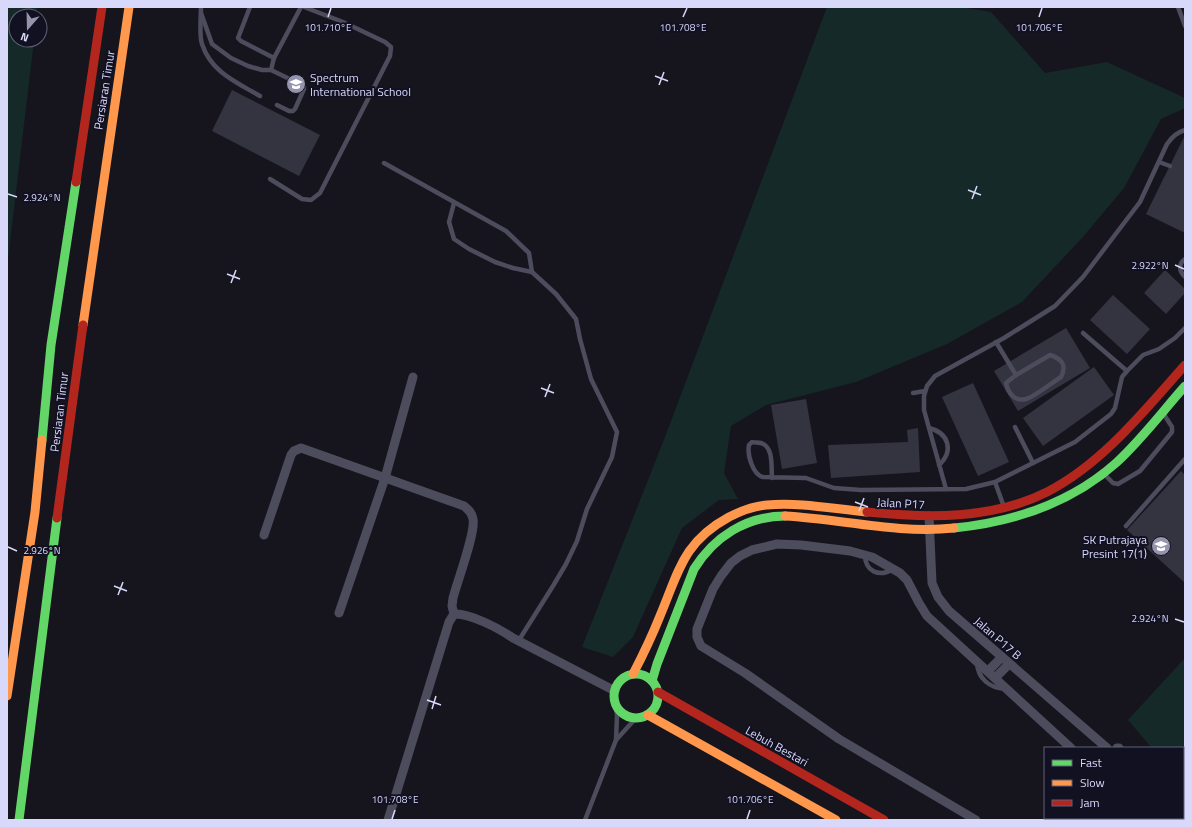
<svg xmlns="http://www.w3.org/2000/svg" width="1192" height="827" viewBox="0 0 1192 827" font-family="'Titillium Web',sans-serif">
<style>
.green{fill:#152928}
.building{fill:#343340}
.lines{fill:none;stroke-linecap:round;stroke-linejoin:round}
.lane{stroke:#4c4c5d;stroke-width:4.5}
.street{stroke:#4c4c5d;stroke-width:9}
.fast{stroke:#63d668;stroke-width:9}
.slow{stroke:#ff974d;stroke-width:9}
.jam{stroke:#b3261e;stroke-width:9}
.ticks{fill:none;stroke:#d8d8fa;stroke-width:1.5}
.labels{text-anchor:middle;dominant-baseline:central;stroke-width:4;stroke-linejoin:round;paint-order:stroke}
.poi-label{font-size:12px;fill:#d8d8fa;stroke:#121122;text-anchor:start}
.street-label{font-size:12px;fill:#d8d8fa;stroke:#121122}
.ticks-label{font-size:10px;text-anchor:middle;fill:#d8d8fa;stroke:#121122;stroke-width:4;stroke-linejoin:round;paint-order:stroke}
</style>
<rect width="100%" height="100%" fill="#16151e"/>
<g class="green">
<polygon points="7,7 37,7 36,16 16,16 16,40 34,40 7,268"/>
<polygon points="827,7 962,7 991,12 1045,73 1107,62 1185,98 1185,108 1161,119 1124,188 1082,238 1022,302 947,344 856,382 766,405 731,426 724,473 738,499 719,500 682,528 633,637 613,657 582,647 665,437"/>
<polygon points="1185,658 1185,763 1183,762 1183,748 1152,748 1128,720"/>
</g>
<g class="building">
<polygon points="232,90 320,135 299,176 212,131"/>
<polygon points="1185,135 1185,233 1146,214"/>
<polygon points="1165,270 1185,289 1185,293 1166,314 1144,293"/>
<polygon points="1113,295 1150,329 1127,354 1090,320"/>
<polygon points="1066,328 1090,368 1018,411 994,371"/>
<polygon points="1094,367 1114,395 1043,446 1023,418"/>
<polygon points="973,383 1009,462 978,476 942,397"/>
<polygon points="806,399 817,463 782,469 771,405"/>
<polygon points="918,428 920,472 831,478 828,445 908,442 907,430"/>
<polygon points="1181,471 1185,475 1185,583 1127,530"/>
</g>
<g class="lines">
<g class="lane">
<path d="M201,7C201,16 199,36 202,44C211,72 236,82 260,96"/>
<polyline points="250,7 238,38 241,41 274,58"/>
<polyline points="1178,7 1185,26"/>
<polyline points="201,13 212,44 231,58 248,66 262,70 271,70 302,85 304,87 304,89 295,109 293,111 289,111 277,105"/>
<polyline points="271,70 274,58 301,7"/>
<polyline points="1159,162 1170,166"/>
<polyline points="384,163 506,231 529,253 532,272 556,294 576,319 580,339 591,379 617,432 612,457 587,509 577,541 566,564 553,586 519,640"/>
<polyline points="270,179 302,199 311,200 320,193 390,56 391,47 385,42 343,22 304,7"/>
<polyline points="454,203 449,222 454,239 469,249 495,262 513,268 532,272"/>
<path d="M1185,259C1178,264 1179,271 1185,277"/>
<polyline points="1083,333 1127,371"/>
<polyline points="996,342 1016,375"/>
<path d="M1050,355C1062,359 1067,365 1061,377C1053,382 1034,397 1026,399C1015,402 1008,393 1006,383L1016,375Z"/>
<polyline points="913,393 925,391"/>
<polyline points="1015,427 1033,463"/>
<path d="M929,428C949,433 954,451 939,465"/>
<polyline points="1103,473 1113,483 1118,484 1140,471 1172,432 1172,427 1163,413"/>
<path d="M772,478C771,467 774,447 761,443C758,442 754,443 752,442L749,445C747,455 753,475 763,477L806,478L834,488L861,490L966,489L995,482L1075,442L1111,414L1115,408L1122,377L1127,371L1143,355L1159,349L1175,338L1185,328"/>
<polyline points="995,482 1004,507"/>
<path d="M946,489L924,410V396L927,386L935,376L1004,338L1055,306L1083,277L1140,202L1167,144C1172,137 1177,132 1185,130"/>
<polyline points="1126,526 1185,459"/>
<path d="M865,555C865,571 879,578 893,569"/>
<path d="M977,663C978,679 990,688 1005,689"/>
<polyline points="616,740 636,718"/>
<polyline points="585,820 616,740 617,716 616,704"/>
</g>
<g class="street">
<polyline points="929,516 932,583 938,597 949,611 1107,748"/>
<path d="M264,535L291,455L294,451L301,448L464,506C469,510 472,513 473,519C476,532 457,582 453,598L452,606L454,614"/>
<polyline points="339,613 385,478 413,377"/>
<polyline points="988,671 1002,657"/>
<polyline points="995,678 1009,664"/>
<polyline points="1117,748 1119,748"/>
<path d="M388,820L449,622L454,614C470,613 500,629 513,638L615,691"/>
<polyline points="976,820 839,739 745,673 701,646 697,637 697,629 713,589 721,576 731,563 740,556 752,550 777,544 801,545 850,551 872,557 900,573 907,580 919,603 927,616 1071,748"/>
<polyline points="1115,820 1116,818"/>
</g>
<g class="fast">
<polyline points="42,440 51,345 76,182"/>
<path d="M954,528C1013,522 1071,503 1116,463C1141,440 1162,412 1185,386"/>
<circle cx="636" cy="696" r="22"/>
<path d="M652,681L657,664L694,569C714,537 746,516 785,516"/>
<polyline points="19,820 57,518"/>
</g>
<g class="slow">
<polyline points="83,325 129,7"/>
<path d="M785,516C842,519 897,534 954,528"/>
<path d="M633,674C643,655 652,636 660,616C679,571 683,542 729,517C741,511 754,506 767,505C800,502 834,509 867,512"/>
<polyline points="7,696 35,512 42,440"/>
<polyline points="648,715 836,820"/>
</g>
<g class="jam">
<polyline points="76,182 102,7"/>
<path d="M867,512C927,518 992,520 1047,492C1102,464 1144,411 1185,365"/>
<polyline points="57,518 83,325"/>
<polyline points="658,692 884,820"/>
</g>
</g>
<path class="ticks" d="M328,17L331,8M683,17L687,8M1039,17L1042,8M655,76L668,81M659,85L664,72M968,190L981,195M8,194L17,197M972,199L977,186M1175,265L1184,269M227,274L240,279M231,283L236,270M541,388L554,393M545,397L550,384M855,502L868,507M859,511L864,498M8,547L17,551M114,586L127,591M118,595L123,582M1175,619L1184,622M427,700L441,705M432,709L436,696M392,819L395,810M747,819L750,810"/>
<defs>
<g id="school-disc" transform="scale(1)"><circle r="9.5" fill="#9494ad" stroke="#121122"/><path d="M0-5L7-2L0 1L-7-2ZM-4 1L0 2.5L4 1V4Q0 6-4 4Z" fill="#fff"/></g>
</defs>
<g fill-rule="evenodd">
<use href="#school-disc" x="296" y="84"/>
<use href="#school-disc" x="1161" y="546"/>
</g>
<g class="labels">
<g class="poi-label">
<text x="310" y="77">Spectrum<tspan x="310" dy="14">International School</tspan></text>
<text x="1147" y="539" text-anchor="end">SK Putrajaya<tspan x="1147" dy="14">Presint 17(1)</tspan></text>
</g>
<g class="street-label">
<text transform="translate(104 90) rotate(-81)">Persiaran Timur</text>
<text transform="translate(59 412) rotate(-83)">Persiaran Timur</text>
<text transform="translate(901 503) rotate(3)">Jalan P17</text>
<text transform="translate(998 638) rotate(41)">Jalan P17 B</text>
<text transform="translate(777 746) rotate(29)">Lebuh Bestari</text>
</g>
</g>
<g class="ticks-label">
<text x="328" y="31">101.710°E</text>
<text x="683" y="31">101.708°E</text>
<text x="1039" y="31">101.706°E</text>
<text x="42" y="201">2.924°N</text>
<text x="1150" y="269">2.922°N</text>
<text x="42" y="554">2.926°N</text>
<text x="1150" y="622">2.924°N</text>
<text x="395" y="803">101.708°E</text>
<text x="750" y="803">101.706°E</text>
</g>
<rect width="1192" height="827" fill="none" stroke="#d8d8fa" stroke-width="16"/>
<rect x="1044" y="747" width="140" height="72" fill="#121122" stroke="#616178"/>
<rect x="1052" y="760" width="20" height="6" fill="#63d668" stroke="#616178"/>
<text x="1080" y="767" font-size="12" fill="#d8d8fa">Fast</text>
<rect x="1052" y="780" width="20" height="6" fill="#ff974d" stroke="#616178"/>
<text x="1080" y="787" font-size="12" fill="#d8d8fa">Slow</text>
<rect x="1052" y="800" width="20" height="6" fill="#b3261e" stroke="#616178"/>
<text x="1080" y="807" font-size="12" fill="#d8d8fa">Jam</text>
<g transform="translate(28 28) rotate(200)"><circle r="19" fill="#121122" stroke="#616178"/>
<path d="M0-3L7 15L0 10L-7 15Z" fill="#9494ad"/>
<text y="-6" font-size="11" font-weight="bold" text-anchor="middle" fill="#d8d8fa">N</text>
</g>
</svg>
